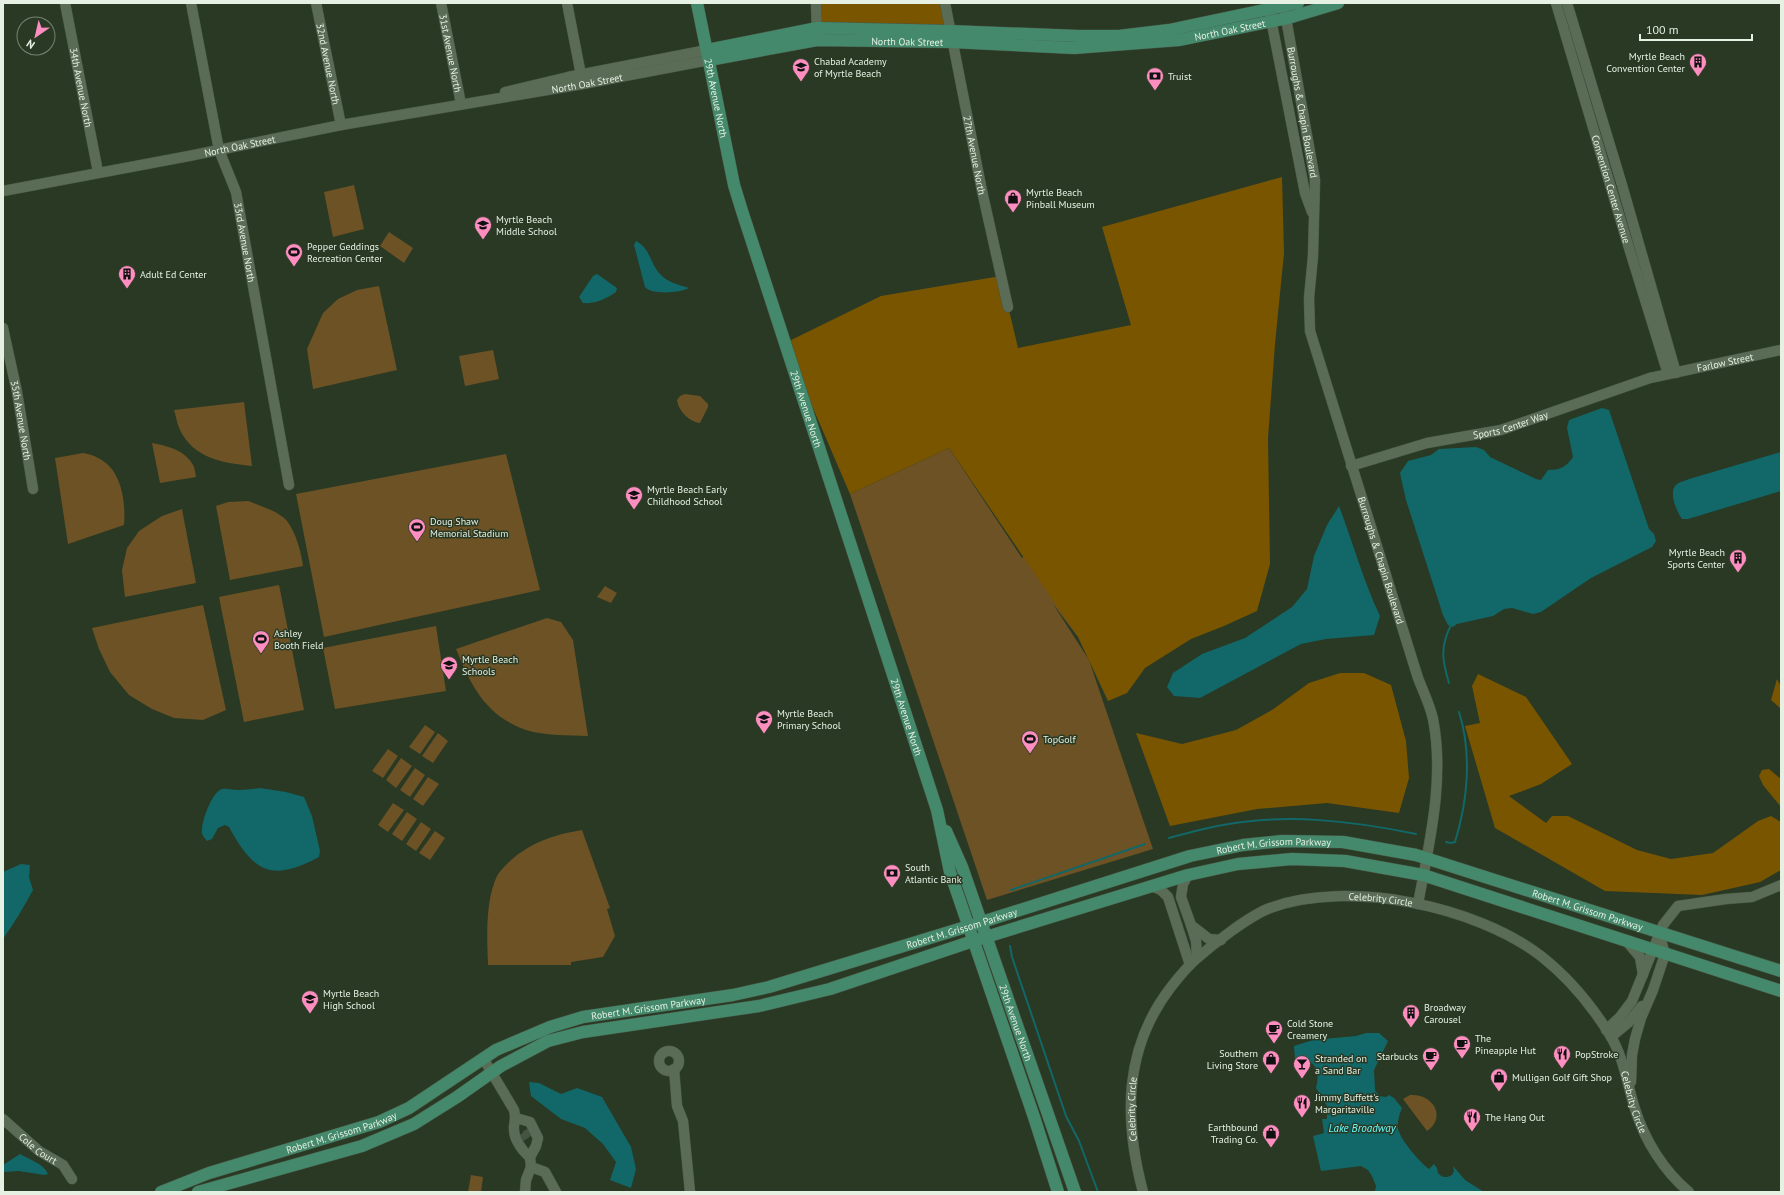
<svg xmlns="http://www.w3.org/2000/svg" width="1784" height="1195" viewBox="0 0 1784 1195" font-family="'PT Sans',sans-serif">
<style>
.green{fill:#6c5224}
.forest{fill:#795500}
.water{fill:#126768}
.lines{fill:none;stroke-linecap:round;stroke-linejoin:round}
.stream{stroke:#126768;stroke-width:2}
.minor-tunnel{stroke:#455441;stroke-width:10;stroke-dasharray:10 5;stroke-linecap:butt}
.minor-casing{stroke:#485644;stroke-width:11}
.major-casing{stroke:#485644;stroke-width:13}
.minor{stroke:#5a6c55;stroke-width:10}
.major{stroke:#44896c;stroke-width:12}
.labels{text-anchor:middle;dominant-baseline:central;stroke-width:3;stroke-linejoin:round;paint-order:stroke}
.street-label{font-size:10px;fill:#e6f0e3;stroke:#293924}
.poi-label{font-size:10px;fill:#e6f0e3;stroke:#293924;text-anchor:start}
.water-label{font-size:11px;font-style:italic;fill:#6bfbfd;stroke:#293924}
</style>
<rect width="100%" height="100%" fill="#293924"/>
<g class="green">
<polygon points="354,185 364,229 333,237 324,192"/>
<polygon points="389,232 413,248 404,263 380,246"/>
<polygon points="379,286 397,370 313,389 307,349 323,313 338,299 357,290"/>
<polygon points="493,350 499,379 465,386 459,356"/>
<path d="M685,394L700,396L708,404V407L700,423C689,422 678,410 677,400L680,396Z"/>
<path d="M244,402L252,466C224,463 194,459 180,430C177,424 176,416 174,410Z"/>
<path d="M152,443C167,446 185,450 193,465C195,468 195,473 196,477L160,483Z"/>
<polygon points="949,448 1022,558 1034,548 1078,637 1053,604 1089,660 1153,849 987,900 850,494"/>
<path d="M83,453C88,454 93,455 98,458C122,469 126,503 124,525L68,544L55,458Z"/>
<polygon points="506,454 540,590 324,637 296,494"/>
<path d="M248,501C259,505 280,512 287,521C296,533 301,551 303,566L230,580L216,506L228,502Z"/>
<polygon points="182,509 196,583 125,597 122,570 127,548 139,531 162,516"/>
<polygon points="279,585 304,710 244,722 219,597"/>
<polygon points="605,586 617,593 611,603 597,597"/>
<polygon points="203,605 226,710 203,720 174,718 152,709 129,695 110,672 99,649 92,628"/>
<path d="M547,618L561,622L573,640L588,736C568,735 545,736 526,730C486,716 471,686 456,649Z"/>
<polygon points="436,626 446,691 335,709 323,648"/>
<polygon points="425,725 435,732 420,754 409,747"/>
<polygon points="438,733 448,741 433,763 422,756"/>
<polygon points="388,749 398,756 383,778 372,771"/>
<polygon points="401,758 412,766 396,788 386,780"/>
<polygon points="415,768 425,775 410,797 400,790"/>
<polygon points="428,777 439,784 423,806 413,799"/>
<polygon points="393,803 404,810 388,832 378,825"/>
<polygon points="407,812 417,819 402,841 392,834"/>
<polygon points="421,822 431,829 416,851 406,844"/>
<path d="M582,830L610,908L607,909L615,936L603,957L571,962V965H488C487,938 485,901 497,876C499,872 502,869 505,866C526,844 552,835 582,830Z"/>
<polygon points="435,831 445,838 430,860 419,853"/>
<path d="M1410,1095C1433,1093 1447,1117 1427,1131L1403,1099Z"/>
<polygon points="471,1175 483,1177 481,1192 468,1192"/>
</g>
<g class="forest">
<polygon points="816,3 945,3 950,31 817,28"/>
<polygon points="1282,177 1284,253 1275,344 1268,438 1270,564 1257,611 1224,626 1191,639 1145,668 1127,693 1108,701 1078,637 949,448 850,494 785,343 881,296 1001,276 1018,348 1131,325 1102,227"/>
<polygon points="1340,673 1364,673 1391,685 1406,741 1409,778 1399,813 1327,803 1257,809 1170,826 1136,733 1182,744 1236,730 1272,710 1309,683"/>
<polygon points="1478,674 1526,697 1572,764 1541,784 1509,796 1546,823 1552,816 1568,816 1637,850 1671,859 1713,853 1758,821 1771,816 1781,822 1781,870 1760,882 1702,895 1605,891 1495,828 1465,726 1480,723 1472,686"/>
<polygon points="1777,679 1781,687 1781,709 1771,700"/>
<polygon points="1769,769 1781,779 1781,807 1763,785 1759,776 1762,770"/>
</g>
<g class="water">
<path d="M636,241C650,248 650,263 660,274C667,282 679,285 689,288C680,293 651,295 645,287L634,245Z"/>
<path d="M597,274L617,288L616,292C606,299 595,304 583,303L579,297L593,276Z"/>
<path d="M1602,408L1609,410L1649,529L1654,534L1656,541L1652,547L1591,578L1541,612L1533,614L1512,608L1504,609L1493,616L1457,624L1453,627L1448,625L1443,615L1406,500L1400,473L1408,461L1431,455L1439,449L1476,447L1484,450L1490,457L1536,479L1541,480L1548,470C1561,470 1566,467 1573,457L1567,428L1569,420Z"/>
<path d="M1781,452V491L1688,519H1682C1677,512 1669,494 1675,486C1678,482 1685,481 1689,479Z"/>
<path d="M1339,506C1353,543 1363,580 1380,616L1374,635L1326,639L1301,644L1200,698L1174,696L1167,687L1173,673L1202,654L1245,638L1292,607L1307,589L1314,556L1327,525Z"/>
<path d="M260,788L286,792L304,797L312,816L320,851L319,857C272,882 254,873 229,827L225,825L218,828L212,839L207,841C204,837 201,835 202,830C202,820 212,792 222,789C227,788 233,790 238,790C246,790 253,789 260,788Z"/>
<path d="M21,864L30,865L29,877L33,890C24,907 14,923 3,939V872Z"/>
<path d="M1366,1033H1379L1388,1041L1374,1070L1375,1090L1379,1096L1386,1097L1389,1095L1394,1098L1402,1108C1399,1115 1396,1126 1399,1132C1404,1144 1419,1161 1429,1169L1434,1164L1437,1168L1438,1173C1442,1178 1446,1178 1452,1175L1454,1171L1453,1166L1465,1180L1484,1192H1380L1375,1191L1376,1186L1372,1176L1368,1170L1361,1166L1321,1171L1313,1136L1324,1133L1322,1119H1327V1106L1316,1088C1321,1070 1315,1058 1295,1059L1294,1046L1313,1040L1356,1036Z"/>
<polygon points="529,1082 539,1083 561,1094 577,1088 602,1097 631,1147 636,1169 631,1188 610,1180 616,1162 603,1144 585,1128 561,1119 531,1096"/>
<path d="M20,1154C29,1159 44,1164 48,1174L44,1175L19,1171L3,1172V1165Z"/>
</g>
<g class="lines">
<g class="stream">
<path d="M1449,683C1442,660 1440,647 1451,625"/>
<path d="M1169,838C1187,833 1205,828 1223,825C1287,813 1353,821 1416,834"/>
<path d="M1446,842L1451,843L1455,842C1468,800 1472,753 1459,712"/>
<polyline points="1011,890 1145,844"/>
<polyline points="1010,946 1012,957 1066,1116 1079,1141 1098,1192"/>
</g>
<g class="minor-tunnel">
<polyline points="527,1129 531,1136"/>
<polyline points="521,1134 525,1140"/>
</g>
<g class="minor-casing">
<g id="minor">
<path id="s1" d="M65,3L98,172"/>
<path id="s2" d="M191,3L219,150L236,192L289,485"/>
<path id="s3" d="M316,3L341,125"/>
<path id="s4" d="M441,3L461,104"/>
<polyline points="567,3 582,80"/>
<polyline points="816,3 817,35"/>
<path id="s5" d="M945,3L982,191L1008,307"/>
<path id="s6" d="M1556,3L1625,235L1668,374"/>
<polyline points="1567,3 1622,185 1676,373"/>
<path id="s7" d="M1284,7L1315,180L1313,256L1309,298L1310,331L1418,678C1423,691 1430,705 1433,719C1445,780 1429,844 1418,904"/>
<polyline points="1270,14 1305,193 1312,212"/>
<polyline points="505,92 568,77 707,50"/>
<path id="s8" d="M3,191L189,156L341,125L583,84L709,60"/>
<path id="s9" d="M3,328L17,392L33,489"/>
<path id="s10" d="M1351,466L1427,443L1501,430L1650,378L1781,350"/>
<polyline points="1188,875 1183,884 1181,897 1191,925 1209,939 1221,940"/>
<polyline points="1151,886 1161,890 1168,897 1190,965"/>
<polyline points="1191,925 1196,941 1197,958"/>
<polyline points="1628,943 1640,957 1643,975"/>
<polyline points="1606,1030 1620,1017 1632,1001 1663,925 1678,906 1726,899 1752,897 1781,885"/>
<polyline points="1611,1037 1628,1023 1642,1006"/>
<circle cx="669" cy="1061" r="10"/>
<path d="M483,1058L514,1110C516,1117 515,1119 514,1126C513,1138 521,1150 530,1157"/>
<polyline points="674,1069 677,1106 683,1121 690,1192"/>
<polyline points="1631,1082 1632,1055 1635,1039 1641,1018 1653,990 1665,954 1659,933"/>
<polyline points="516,1118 530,1122 538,1138 536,1146 530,1157 531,1167 526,1180 525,1192"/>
<path id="s11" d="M3,1119L39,1151L63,1165L72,1179"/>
<polyline points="531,1167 545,1172 556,1192"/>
<path id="s12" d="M1143,1192C1124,1120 1123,1049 1171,987C1178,978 1186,968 1195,960C1213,944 1249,916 1270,908C1348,879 1476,906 1541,956C1569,978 1592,1006 1610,1035C1624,1058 1627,1084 1635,1109C1645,1141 1664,1171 1689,1192"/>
</g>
</g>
<g class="major-casing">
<g id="major">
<path id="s13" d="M697,3L734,185L742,211L937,810L950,872L1034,1117L1058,1192"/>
<polyline points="707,50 817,28 950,31 1078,36 1119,36 1169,30 1298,3"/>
<path id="s14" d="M709,60L817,40L951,42L1074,48L1179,40L1288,18L1338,3"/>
<path id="s15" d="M946,831L962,867L1075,1192"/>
<path id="s16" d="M161,1192L209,1173L379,1122L409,1108L496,1050L550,1027L583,1017L733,995L769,987L982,922L1190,856L1243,845L1282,841L1343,842L1416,855L1781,971"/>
<polyline points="198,1192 362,1146 414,1124 457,1097 501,1066 548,1041 583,1032 759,1006 830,989 973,941 1188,875 1238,864 1292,859 1345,861 1423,875 1781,991"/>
</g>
</g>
<use href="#minor" class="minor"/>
<use href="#major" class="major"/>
</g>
<defs>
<g id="building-pin" transform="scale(0.9)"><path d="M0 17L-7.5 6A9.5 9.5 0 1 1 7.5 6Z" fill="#fd8ebf" stroke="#293924"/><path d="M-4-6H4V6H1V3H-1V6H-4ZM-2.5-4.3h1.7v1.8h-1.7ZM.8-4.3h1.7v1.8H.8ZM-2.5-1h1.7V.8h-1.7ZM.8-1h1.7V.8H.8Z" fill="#111"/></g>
<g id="school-pin" transform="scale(0.9)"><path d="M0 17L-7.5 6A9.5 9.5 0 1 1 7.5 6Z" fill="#fd8ebf" stroke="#293924"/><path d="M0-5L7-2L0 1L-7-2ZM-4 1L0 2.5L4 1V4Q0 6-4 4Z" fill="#111"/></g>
<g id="bank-pin" transform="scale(0.9)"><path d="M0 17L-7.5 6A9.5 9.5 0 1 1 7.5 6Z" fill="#fd8ebf" stroke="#293924"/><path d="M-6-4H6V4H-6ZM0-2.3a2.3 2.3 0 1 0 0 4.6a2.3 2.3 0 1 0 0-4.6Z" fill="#111"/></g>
<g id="shop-pin" transform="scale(0.9)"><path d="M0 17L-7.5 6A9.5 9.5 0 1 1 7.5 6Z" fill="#fd8ebf" stroke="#293924"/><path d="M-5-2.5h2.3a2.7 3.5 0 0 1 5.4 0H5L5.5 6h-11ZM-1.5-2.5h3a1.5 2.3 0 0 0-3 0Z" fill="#111"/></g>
<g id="stadium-pin" transform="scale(0.9)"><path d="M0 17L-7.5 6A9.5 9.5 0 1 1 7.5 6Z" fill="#fd8ebf" stroke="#293924"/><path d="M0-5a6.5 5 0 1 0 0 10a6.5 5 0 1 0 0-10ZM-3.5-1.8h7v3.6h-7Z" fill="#111"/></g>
<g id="cafe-pin" transform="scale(0.9)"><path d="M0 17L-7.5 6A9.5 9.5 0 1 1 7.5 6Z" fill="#fd8ebf" stroke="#293924"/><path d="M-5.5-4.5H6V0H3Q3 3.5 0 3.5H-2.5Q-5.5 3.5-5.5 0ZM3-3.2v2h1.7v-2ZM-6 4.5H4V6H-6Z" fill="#111"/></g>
<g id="restaurant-pin" transform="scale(0.9)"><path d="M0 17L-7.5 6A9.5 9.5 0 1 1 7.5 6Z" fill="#fd8ebf" stroke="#293924"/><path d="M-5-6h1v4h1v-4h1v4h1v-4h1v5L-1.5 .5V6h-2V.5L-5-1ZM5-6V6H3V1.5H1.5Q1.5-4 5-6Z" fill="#111"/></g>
<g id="bar-pin" transform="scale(0.9)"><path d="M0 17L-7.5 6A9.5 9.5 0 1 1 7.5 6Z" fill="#fd8ebf" stroke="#293924"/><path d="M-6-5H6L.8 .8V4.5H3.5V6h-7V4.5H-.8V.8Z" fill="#111"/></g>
</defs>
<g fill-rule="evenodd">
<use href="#building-pin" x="1698" y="62"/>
<use href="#school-pin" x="801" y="67"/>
<use href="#bank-pin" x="1155" y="76"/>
<use href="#shop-pin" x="1013" y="198"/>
<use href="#school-pin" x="483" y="225"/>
<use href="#stadium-pin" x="294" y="252"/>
<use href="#building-pin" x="127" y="274"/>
<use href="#school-pin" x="634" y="495"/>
<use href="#stadium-pin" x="417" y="527"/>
<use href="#building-pin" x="1738" y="558"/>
<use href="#stadium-pin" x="261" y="639"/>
<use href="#school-pin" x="449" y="665"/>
<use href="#school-pin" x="764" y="719"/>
<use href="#stadium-pin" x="1030" y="739"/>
<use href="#bank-pin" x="892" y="873"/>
<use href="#school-pin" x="310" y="999"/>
<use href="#building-pin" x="1411" y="1013"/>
<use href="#cafe-pin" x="1274" y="1029"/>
<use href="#cafe-pin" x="1462" y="1044"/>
<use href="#restaurant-pin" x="1562" y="1054"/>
<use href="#cafe-pin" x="1431" y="1056"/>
<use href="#shop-pin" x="1271" y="1059"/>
<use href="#bar-pin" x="1302" y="1064"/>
<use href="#shop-pin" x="1499" y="1077"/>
<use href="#restaurant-pin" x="1302" y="1103"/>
<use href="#restaurant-pin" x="1472" y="1117"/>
<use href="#shop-pin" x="1271" y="1133"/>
</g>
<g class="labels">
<g class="street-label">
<text stroke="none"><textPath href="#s14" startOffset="524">North Oak Street</textPath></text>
<text stroke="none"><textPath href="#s14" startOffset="200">North Oak Street</textPath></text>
<text stroke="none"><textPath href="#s4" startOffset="51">31st Avenue North</textPath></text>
<text stroke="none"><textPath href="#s3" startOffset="62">32nd Avenue North</textPath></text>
<text stroke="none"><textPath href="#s8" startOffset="594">North Oak Street</textPath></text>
<text stroke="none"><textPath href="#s1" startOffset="86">34th Avenue North</textPath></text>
<text stroke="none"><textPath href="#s13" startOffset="97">29th Avenue North</textPath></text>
<text stroke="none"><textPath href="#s7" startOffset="107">Burroughs &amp; Chapin Boulevard</textPath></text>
<text stroke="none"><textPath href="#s8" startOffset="241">North Oak Street</textPath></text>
<text stroke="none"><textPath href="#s5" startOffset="155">27th Avenue North</textPath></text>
<text stroke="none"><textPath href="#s6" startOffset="194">Convention Center Avenue</textPath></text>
<text stroke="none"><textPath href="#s2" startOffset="246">33rd Avenue North</textPath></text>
<text stroke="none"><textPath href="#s10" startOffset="389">Farlow Street</textPath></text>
<text stroke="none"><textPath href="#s13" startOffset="421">29th Avenue North</textPath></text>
<text stroke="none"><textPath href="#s9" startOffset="94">35th Avenue North</textPath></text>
<text stroke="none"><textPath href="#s10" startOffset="165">Sports Center Way</textPath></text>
<text stroke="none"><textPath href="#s7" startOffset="567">Burroughs &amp; Chapin Boulevard</textPath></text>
<text stroke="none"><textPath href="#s13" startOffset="745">29th Avenue North</textPath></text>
<text stroke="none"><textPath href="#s16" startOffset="1174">Robert M. Grissom Parkway</textPath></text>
<text stroke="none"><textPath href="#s12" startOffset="455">Celebrity Circle</textPath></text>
<text stroke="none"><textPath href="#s16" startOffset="1498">Robert M. Grissom Parkway</textPath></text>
<text stroke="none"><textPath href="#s16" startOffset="850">Robert M. Grissom Parkway</textPath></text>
<text stroke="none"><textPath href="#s16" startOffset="526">Robert M. Grissom Parkway</textPath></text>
<text stroke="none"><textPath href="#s15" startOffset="204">29th Avenue North</textPath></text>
<text stroke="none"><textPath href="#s12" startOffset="804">Celebrity Circle</textPath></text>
<text stroke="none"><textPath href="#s12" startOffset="84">Celebrity Circle</textPath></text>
<text stroke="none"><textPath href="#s16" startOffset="190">Robert M. Grissom Parkway</textPath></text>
<text stroke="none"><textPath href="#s11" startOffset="46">Cole Court</textPath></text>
</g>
<g class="poi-label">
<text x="1685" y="56" text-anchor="end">Myrtle Beach<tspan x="1685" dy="12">Convention Center</tspan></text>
<text x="814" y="61">Chabad Academy<tspan x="814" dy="12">of Myrtle Beach</tspan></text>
<text x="1168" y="76">Truist</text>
<text x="1026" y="192">Myrtle Beach<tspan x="1026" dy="12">Pinball Museum</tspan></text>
<text x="496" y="219">Myrtle Beach<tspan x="496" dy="12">Middle School</tspan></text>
<text x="307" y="246">Pepper Geddings<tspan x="307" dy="12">Recreation Center</tspan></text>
<text x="140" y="274">Adult Ed Center</text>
<text x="647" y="489">Myrtle Beach Early<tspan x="647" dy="12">Childhood School</tspan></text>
<text x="430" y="521">Doug Shaw<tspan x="430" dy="12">Memorial Stadium</tspan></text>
<text x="1725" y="552" text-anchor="end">Myrtle Beach<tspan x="1725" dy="12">Sports Center</tspan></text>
<text x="274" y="633">Ashley<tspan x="274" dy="12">Booth Field</tspan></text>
<text x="462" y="659">Myrtle Beach<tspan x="462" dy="12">Schools</tspan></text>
<text x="777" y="713">Myrtle Beach<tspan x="777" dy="12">Primary School</tspan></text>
<text x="1043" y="739">TopGolf</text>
<text x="905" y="867">South<tspan x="905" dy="12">Atlantic Bank</tspan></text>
<text x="323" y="993">Myrtle Beach<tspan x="323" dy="12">High School</tspan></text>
<text x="1424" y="1007">Broadway<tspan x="1424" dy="12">Carousel</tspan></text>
<text x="1287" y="1023">Cold Stone<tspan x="1287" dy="12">Creamery</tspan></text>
<text x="1475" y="1038">The<tspan x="1475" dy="12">Pineapple Hut</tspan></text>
<text x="1258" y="1053" text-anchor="end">Southern<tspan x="1258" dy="12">Living Store</tspan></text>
<text x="1575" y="1054">PopStroke</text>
<text x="1418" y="1056" text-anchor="end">Starbucks</text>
<text x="1315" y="1058">Stranded on<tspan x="1315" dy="12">a Sand Bar</tspan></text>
<text x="1512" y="1077">Mulligan Golf Gift Shop</text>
<text x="1315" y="1097">Jimmy Buffett's<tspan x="1315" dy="12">Margaritaville</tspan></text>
<text x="1485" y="1117">The Hang Out</text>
<text x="1258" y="1127" text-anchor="end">Earthbound<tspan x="1258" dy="12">Trading Co.</tspan></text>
</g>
<g class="water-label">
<text x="1362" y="1128">Lake Broadway</text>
</g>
</g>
<rect width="1784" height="1195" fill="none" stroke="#e6f0e3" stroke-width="8"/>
<g transform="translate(36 36) rotate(214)"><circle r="19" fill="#293924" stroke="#758270"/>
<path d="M0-3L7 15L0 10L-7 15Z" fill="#fd8ebf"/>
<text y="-6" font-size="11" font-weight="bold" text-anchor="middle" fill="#e6f0e3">N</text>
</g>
<path d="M1640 34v6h112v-6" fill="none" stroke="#e6f0e3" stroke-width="2"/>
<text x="1646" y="34" font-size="12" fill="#e6f0e3" stroke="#293924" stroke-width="3" paint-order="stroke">100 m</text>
</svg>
